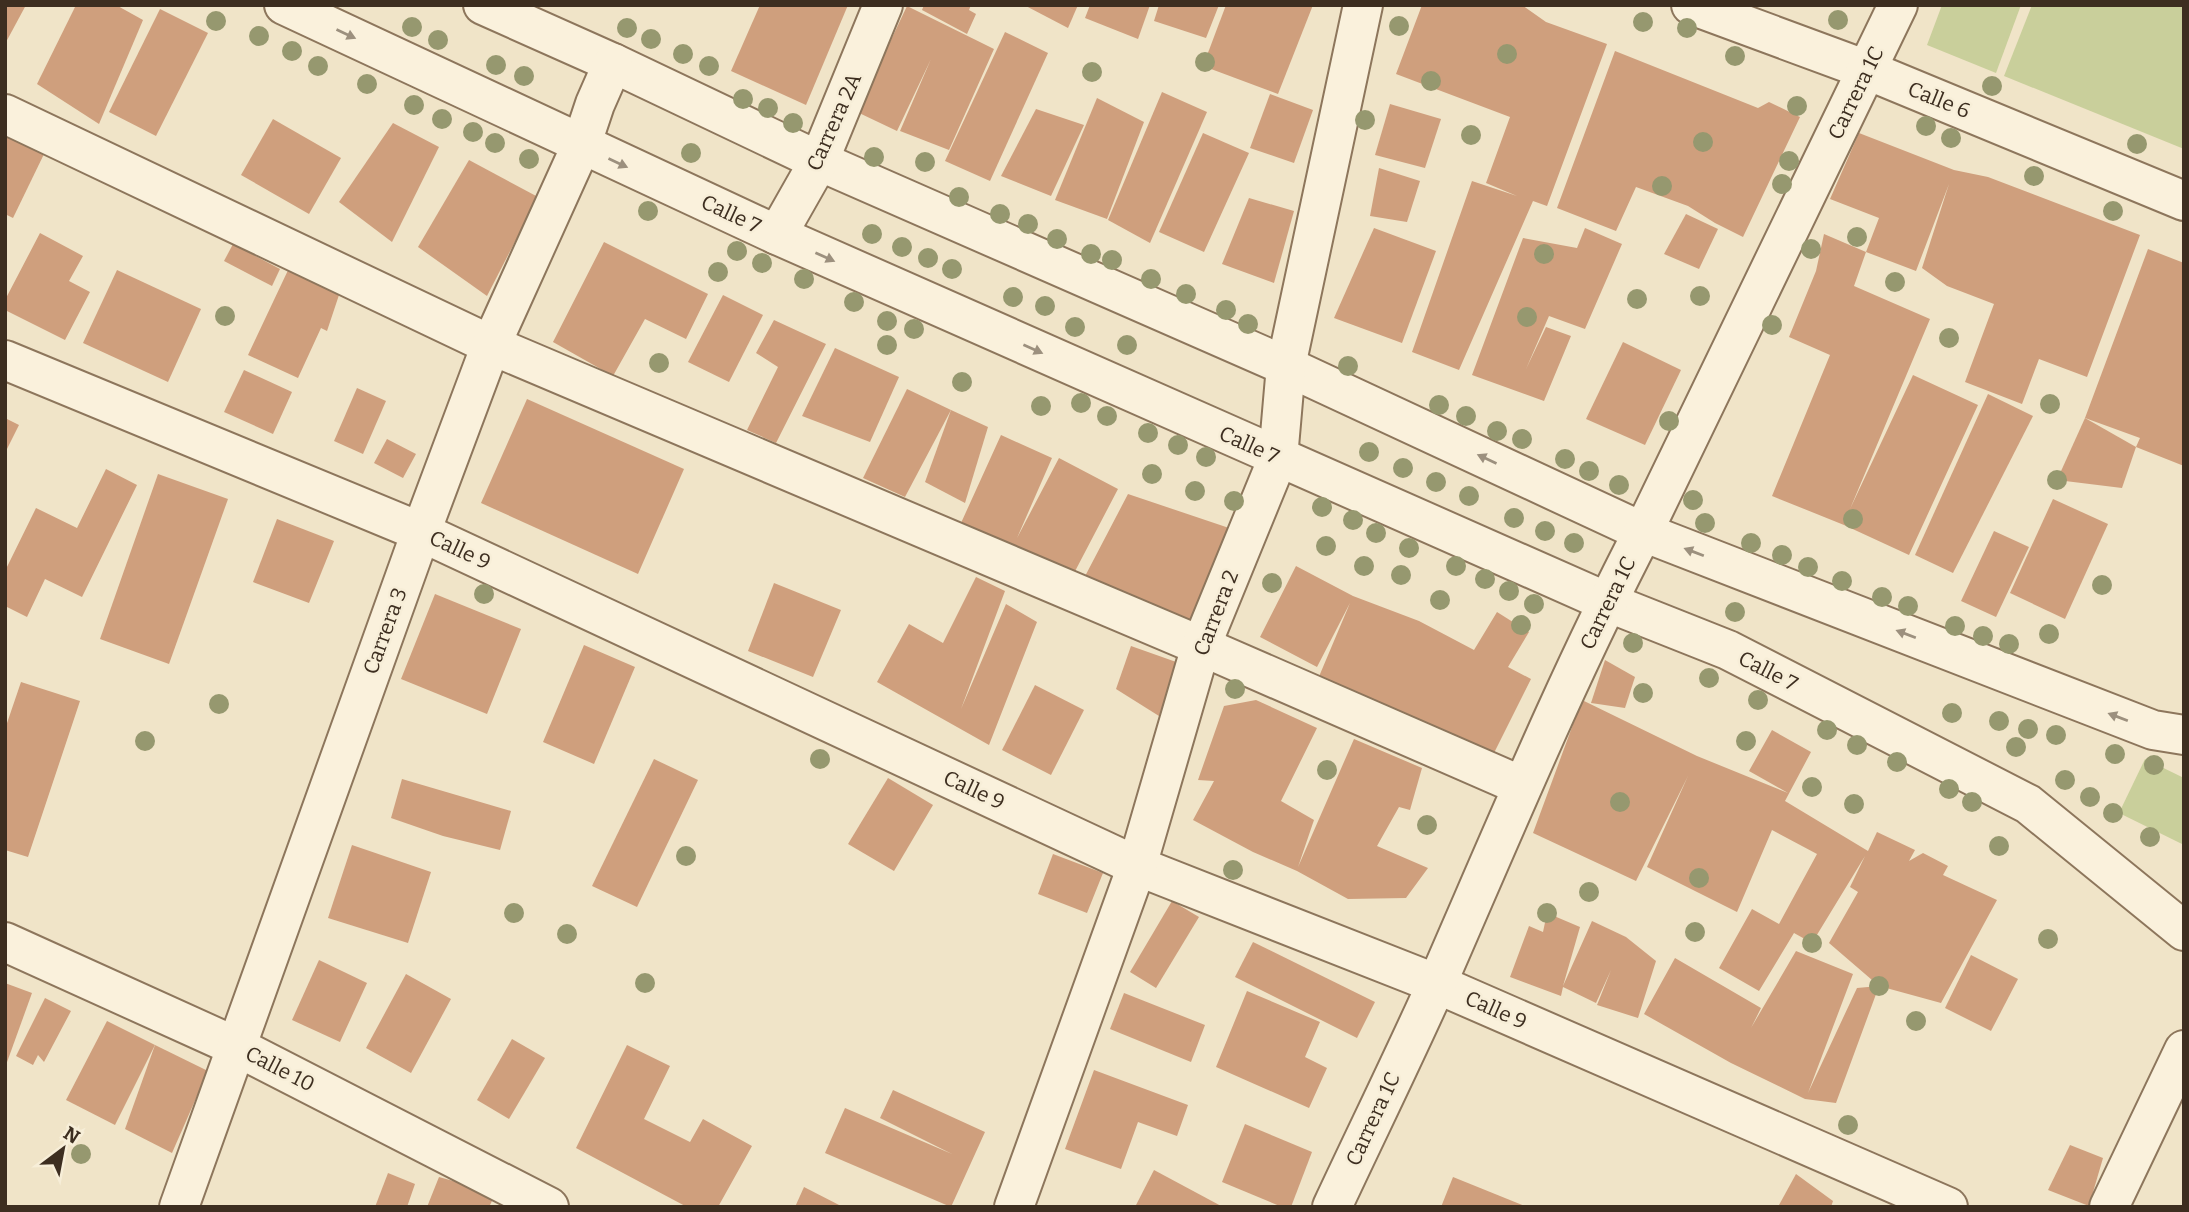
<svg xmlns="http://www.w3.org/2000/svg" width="2189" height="1212" viewBox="0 0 2189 1212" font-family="Bitter,serif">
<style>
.green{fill:#c9cf9b}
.building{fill:#cf9f7d}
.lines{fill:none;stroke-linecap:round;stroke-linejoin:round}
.minor-casing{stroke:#8d765c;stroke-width:42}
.minor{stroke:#faf1dc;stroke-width:38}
.tree{fill:#96986f}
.oneway{fill:#9c907e}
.labels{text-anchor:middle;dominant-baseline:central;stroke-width:5;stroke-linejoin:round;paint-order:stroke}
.street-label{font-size:21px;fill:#3d2e20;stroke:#f7eed8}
</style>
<rect width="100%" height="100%" fill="#f0e4c8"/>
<g class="green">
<polygon points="1942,5 2021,5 1996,73 1927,45"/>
<polygon points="2032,5 2184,5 2184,149 2004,76"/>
<polygon points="2145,759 2184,778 2184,845 2119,813"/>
</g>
<g class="building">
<polygon points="5,5 26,5 5,44"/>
<polygon points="76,5 116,5 143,20 99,124 37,84"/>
<polygon points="760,5 848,5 806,105 731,71"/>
<polygon points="924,5 971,5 969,10 976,14 967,34 922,10"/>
<polygon points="1024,5 1078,5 1068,28"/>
<polygon points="1090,5 1150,5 1138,39 1085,18"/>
<polygon points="1159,5 1219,5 1206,38 1154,21"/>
<polygon points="1226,5 1313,5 1278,94 1203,66"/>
<polygon points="1422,5 1522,5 1546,22 1607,44 1547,206 1533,201 1459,370 1412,352 1472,181 1517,196 1486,183 1510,117 1396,74"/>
<polygon points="907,6 994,49 949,150 900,131 931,59 897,131 857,112"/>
<polygon points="160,9 208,33 156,136 109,112"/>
<polygon points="1005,32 1048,53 990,181 945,161"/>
<polygon points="1615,51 1758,108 1769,102 1800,117 1743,237 1715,223 1688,206 1636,187 1616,231 1557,208"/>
<polygon points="1162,92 1207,112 1150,243 1108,220"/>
<polygon points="1270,94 1313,110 1294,163 1250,148"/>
<polygon points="1097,98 1144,122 1107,219 1055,200"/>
<polygon points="1390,104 1441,119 1425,168 1375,155"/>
<polygon points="1036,109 1084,125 1051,196 1001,176"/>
<polygon points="273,119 341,158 309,214 241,175"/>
<polygon points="393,123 439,147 392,242 339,202"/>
<polygon points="5,133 45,152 13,218 5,214"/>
<polygon points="1203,133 1249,153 1204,252 1159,232"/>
<polygon points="1859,133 1954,170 1988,177 2140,235 2087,377 2039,359 2022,404 1965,382 1994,304 1947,286 1922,268 1949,184 1916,271 1866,252 1879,218 1830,199"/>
<polygon points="469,160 538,197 487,296 418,247"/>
<polygon points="1379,168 1420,181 1407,222 1370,216"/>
<polygon points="1249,198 1294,211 1274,283 1222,264"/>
<polygon points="1686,214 1718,229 1699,269 1664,254"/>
<polygon points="1374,228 1436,251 1402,343 1334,318"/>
<polygon points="1585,228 1622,244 1585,329 1549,316 1526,369 1546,327 1571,336 1544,401 1472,375 1523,238 1577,248"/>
<polygon points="40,233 83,256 69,281 90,292 65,340 5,310 5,300"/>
<polygon points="1824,234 1866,252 1854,286 1930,319 1850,509 1913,375 1978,405 1909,555 1844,525 1772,496 1830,355 1789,337 1816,271"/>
<polygon points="604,242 708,294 686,339 645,319 613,376 553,342"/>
<polygon points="233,244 280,269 272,286 224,261"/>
<polygon points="2148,249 2184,263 2184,466 2136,447 2140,438 2085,418"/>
<polygon points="290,266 341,289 327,331 321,328 298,378 248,355"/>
<polygon points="117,270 201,309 168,382 83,343"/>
<polygon points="723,295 763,315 729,382 688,362"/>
<polygon points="774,320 826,344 776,443 747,430 778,367 756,353"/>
<polygon points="1623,342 1681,370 1645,445 1586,419"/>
<polygon points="835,348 899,377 870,442 802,416"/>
<polygon points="244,370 292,392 273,434 224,412"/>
<polygon points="357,388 386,401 363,454 334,441"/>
<polygon points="907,389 951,410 905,497 863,478"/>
<polygon points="1988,394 2033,416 1953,573 1915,555"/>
<polygon points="527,399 684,469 638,574 481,503"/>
<polygon points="951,410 988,427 965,503 925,482"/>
<polygon points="5,418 19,425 5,453"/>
<polygon points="2085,418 2136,447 2122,488 2057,480"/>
<polygon points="1001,435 1052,458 1017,538 1059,458 1118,489 1072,577 1012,546 961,523"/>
<polygon points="387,439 416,454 403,478 374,463"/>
<polygon points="106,469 137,485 82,597 45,579 27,617 5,606 5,571 36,508 77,528"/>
<polygon points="158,474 228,499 169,664 100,639"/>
<polygon points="1128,494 1232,529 1213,566 1229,573 1191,636 1082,582"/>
<polygon points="2053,499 2108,524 2065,619 2010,593"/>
<polygon points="277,519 334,541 309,603 253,582"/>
<polygon points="1994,531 2029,547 1996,617 1961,601"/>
<polygon points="1296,566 1353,596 1419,621 1474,650 1497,612 1529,632 1508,667 1531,679 1489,763 1315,686 1350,603 1317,667 1260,637"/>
<polygon points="976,577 1005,591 961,709 1006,604 1037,622 989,745 877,682 909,624 943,643"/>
<polygon points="774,583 841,610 813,677 748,651"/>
<polygon points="435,594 521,629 487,714 401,679"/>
<polygon points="584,645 635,667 594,764 543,742"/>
<polygon points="1131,646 1179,663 1159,716 1116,689"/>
<polygon points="1605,660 1635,677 1625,708 1591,703"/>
<polygon points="21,682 80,701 28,857 5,850 5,729"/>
<polygon points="1035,685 1084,710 1051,775 1002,750"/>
<polygon points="1256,700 1317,728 1281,801 1314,820 1298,867 1354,739 1422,768 1410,810 1399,807 1377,846 1428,868 1406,898 1348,899 1297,871 1253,852 1193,820 1214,781 1198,780 1224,706"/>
<polygon points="1582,700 1697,756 1788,793 1749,771 1772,730 1811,752 1785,801 1868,851 1877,832 1915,850 1909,861 1923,853 1948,866 1943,875 1997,900 1941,1003 1879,986 1829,943 1858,892 1850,887 1865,856 1812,943 1794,933 1759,991 1719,968 1752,909 1779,924 1817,854 1772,830 1737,912 1647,867 1688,776 1636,881 1533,833"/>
<polygon points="654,759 698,780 637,907 592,886"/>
<polygon points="888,778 933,805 894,871 848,844"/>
<polygon points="402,779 511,811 500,850 443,836 391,818"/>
<polygon points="352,845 431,872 408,943 328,918"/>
<polygon points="1053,854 1103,873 1087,913 1038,894"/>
<polygon points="1172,901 1199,917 1156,988 1130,972"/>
<polygon points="1547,913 1580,927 1563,986 1592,921 1626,937 1656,961 1638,1018 1597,1005 1611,970 1596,1003 1563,987 1561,996 1510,977 1529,926 1543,932"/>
<polygon points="1253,942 1375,1002 1357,1038 1235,977"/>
<polygon points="1796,951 1853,974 1808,1093 1857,988 1879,986 1836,1103 1805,1099 1731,1063 1644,1014 1675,958 1761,1008 1751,1028"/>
<polygon points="1971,955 2018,979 1991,1031 1945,1008"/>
<polygon points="319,960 367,983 340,1042 292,1020"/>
<polygon points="406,974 451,999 411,1073 366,1048"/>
<polygon points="5,983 32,993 6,1065 5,1065"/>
<polygon points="1247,991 1320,1022 1305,1057 1327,1068 1309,1108 1216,1067"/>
<polygon points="1124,993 1205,1025 1191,1062 1110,1029"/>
<polygon points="45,998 71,1011 44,1062 38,1055 33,1065 16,1056"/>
<polygon points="107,1021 155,1045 115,1125 66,1100"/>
<polygon points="512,1039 545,1058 509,1119 477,1100"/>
<polygon points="155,1045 208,1071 172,1153 125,1129"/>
<polygon points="627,1045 670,1066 644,1119 690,1142 703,1119 752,1146 718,1207 687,1207 576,1148"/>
<polygon points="1094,1070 1188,1105 1177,1136 1138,1122 1121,1169 1065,1149"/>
<polygon points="893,1090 985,1132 951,1207 825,1153 845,1108 952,1154 880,1118"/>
<polygon points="1245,1124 1312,1152 1291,1207 1282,1207 1222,1182"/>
<polygon points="2070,1145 2103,1158 2089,1206 2048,1190"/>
<polygon points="1154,1170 1223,1207 1135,1207"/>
<polygon points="388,1173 415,1184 407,1207 375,1207"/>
<polygon points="1796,1174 1833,1201 1831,1207 1784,1207 1779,1205"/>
<polygon points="439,1177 496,1193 489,1207 427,1207"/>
<polygon points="1453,1177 1527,1207 1441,1207"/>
<polygon points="804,1187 843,1207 795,1207"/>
</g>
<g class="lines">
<g class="minor-casing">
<g id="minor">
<polyline points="284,5 777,235 1607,602 1728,650 2028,804 2184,931"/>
<polyline points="483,5 613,63 819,161 1286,366 1643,532 2153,730 2184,735"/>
<polyline points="1691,5 1867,70 2184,201"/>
<polyline points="5,114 491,345 1201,646 1522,786"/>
<polyline points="777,235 819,161 883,5"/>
<polyline points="5,360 421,532 1137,866 1437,984 1948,1207"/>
<polyline points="5,942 237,1047 549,1207"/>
<polyline points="179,1207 421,532 491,345 581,146 595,104 613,63"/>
<polyline points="1014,1207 1137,866 1201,646 1278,458 1286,366 1363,5"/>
<path d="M1332,1207C1367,1132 1404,1057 1438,981C1504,830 1567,678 1643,532L1898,5"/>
<polyline points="2109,1207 2184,1050"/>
</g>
</g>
<use href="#minor" class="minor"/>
</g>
<g class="tree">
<circle cx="1838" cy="20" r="10"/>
<circle cx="216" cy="21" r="10"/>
<circle cx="1643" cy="22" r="10"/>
<circle cx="1399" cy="26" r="10"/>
<circle cx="412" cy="27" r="10"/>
<circle cx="627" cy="28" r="10"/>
<circle cx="1687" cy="28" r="10"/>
<circle cx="259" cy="36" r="10"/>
<circle cx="651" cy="39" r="10"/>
<circle cx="438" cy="40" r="10"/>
<circle cx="292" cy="51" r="10"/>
<circle cx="683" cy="54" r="10"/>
<circle cx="1507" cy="54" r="10"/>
<circle cx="1735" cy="56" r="10"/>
<circle cx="1205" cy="62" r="10"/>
<circle cx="496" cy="65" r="10"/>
<circle cx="318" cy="66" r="10"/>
<circle cx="709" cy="66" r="10"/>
<circle cx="1092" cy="72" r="10"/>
<circle cx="524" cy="76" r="10"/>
<circle cx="1431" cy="81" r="10"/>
<circle cx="367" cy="84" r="10"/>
<circle cx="1992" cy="86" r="10"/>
<circle cx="743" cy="99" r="10"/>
<circle cx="414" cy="105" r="10"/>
<circle cx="1797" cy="106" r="10"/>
<circle cx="768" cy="108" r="10"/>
<circle cx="442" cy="119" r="10"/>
<circle cx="1365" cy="120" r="10"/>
<circle cx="793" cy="123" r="10"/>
<circle cx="1926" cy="126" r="10"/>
<circle cx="473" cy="132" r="10"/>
<circle cx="1471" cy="135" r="10"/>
<circle cx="1951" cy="138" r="10"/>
<circle cx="1703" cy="142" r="10"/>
<circle cx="495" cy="143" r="10"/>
<circle cx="2137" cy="144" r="10"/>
<circle cx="691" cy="153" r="10"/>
<circle cx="874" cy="157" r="10"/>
<circle cx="529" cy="159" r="10"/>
<circle cx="1789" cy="161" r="10"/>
<circle cx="925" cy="162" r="10"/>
<circle cx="2034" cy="176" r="10"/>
<circle cx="1782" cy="184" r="10"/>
<circle cx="1662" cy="186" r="10"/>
<circle cx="959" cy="197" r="10"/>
<circle cx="648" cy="211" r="10"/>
<circle cx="2113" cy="211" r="10"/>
<circle cx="1000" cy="214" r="10"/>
<circle cx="1028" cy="224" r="10"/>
<circle cx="872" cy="234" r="10"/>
<circle cx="1857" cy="237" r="10"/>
<circle cx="1057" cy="239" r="10"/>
<circle cx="902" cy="247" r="10"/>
<circle cx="1811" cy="249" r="10"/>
<circle cx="737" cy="251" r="10"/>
<circle cx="1091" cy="254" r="10"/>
<circle cx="1544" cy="254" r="10"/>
<circle cx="928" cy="258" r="10"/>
<circle cx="1112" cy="260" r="10"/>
<circle cx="762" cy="263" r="10"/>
<circle cx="952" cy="269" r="10"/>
<circle cx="718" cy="272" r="10"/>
<circle cx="804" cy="279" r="10"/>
<circle cx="1151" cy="279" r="10"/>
<circle cx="1895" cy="282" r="10"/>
<circle cx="1186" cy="294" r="10"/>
<circle cx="1700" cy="296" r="10"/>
<circle cx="1013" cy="297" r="10"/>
<circle cx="1637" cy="299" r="10"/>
<circle cx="854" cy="302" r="10"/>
<circle cx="1045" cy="306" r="10"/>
<circle cx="1226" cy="310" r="10"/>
<circle cx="225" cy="316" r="10"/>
<circle cx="1527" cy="317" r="10"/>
<circle cx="887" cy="321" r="10"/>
<circle cx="1248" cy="324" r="10"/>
<circle cx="1772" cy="325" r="10"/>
<circle cx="1075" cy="327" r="10"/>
<circle cx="914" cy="329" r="10"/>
<circle cx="1949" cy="338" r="10"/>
<circle cx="887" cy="345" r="10"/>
<circle cx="1127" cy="345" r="10"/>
<circle cx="659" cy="363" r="10"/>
<circle cx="1348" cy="366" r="10"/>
<circle cx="962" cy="382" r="10"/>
<circle cx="1081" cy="403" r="10"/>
<circle cx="2050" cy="404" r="10"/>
<circle cx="1439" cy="405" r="10"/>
<circle cx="1041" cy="406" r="10"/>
<circle cx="1107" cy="416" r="10"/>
<circle cx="1466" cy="416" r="10"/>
<circle cx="1669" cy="421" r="10"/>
<circle cx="1497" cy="431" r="10"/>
<circle cx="1148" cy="433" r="10"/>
<circle cx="1522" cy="439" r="10"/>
<circle cx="1178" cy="445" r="10"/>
<circle cx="1369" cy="452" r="10"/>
<circle cx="1206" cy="457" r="10"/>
<circle cx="1565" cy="459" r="10"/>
<circle cx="1403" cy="468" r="10"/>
<circle cx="1589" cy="471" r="10"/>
<circle cx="1152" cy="474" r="10"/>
<circle cx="2057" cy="480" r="10"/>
<circle cx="1436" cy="482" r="10"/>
<circle cx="1619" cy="485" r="10"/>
<circle cx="1195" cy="491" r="10"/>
<circle cx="1469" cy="496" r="10"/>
<circle cx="1693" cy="500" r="10"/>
<circle cx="1234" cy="501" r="10"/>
<circle cx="1322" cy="507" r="10"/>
<circle cx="1514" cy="518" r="10"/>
<circle cx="1853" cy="519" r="10"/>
<circle cx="1353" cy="520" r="10"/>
<circle cx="1705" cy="523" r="10"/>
<circle cx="1545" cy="531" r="10"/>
<circle cx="1376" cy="533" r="10"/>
<circle cx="1574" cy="543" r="10"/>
<circle cx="1751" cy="543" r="10"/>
<circle cx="1326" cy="546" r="10"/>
<circle cx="1409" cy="548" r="10"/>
<circle cx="1782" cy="555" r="10"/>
<circle cx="1364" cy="566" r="10"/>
<circle cx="1456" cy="566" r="10"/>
<circle cx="1808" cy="567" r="10"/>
<circle cx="1401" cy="575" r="10"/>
<circle cx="1485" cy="579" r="10"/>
<circle cx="1842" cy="581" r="10"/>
<circle cx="1272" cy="583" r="10"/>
<circle cx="2102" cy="585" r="10"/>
<circle cx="1509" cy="591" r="10"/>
<circle cx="484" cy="594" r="10"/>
<circle cx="1882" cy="597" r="10"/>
<circle cx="1440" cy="600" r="10"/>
<circle cx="1534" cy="604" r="10"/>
<circle cx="1908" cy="606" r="10"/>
<circle cx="1735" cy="612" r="10"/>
<circle cx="1521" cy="625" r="10"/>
<circle cx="1955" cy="626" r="10"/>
<circle cx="2049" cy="634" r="10"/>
<circle cx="1983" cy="636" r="10"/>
<circle cx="1633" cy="643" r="10"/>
<circle cx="2009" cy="644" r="10"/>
<circle cx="1709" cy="678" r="10"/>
<circle cx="1235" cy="689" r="10"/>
<circle cx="1643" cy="693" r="10"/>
<circle cx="1758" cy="700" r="10"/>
<circle cx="219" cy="704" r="10"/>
<circle cx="1952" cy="713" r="10"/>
<circle cx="1999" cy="721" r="10"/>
<circle cx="2028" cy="729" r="10"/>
<circle cx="1827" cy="730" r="10"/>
<circle cx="2056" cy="735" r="10"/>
<circle cx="145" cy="741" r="10"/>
<circle cx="1746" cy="741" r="10"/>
<circle cx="1857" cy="745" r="10"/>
<circle cx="2016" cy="747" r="10"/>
<circle cx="2115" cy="754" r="10"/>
<circle cx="820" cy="759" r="10"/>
<circle cx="1897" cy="762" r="10"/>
<circle cx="2154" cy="765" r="10"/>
<circle cx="1327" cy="770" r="10"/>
<circle cx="2065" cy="780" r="10"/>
<circle cx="1812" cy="787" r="10"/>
<circle cx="1949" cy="789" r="10"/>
<circle cx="2090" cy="797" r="10"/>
<circle cx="1620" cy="802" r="10"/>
<circle cx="1972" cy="802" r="10"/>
<circle cx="1854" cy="804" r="10"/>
<circle cx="2113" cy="813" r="10"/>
<circle cx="1427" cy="825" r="10"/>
<circle cx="2150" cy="837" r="10"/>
<circle cx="1999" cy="846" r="10"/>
<circle cx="686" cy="856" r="10"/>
<circle cx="1233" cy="870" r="10"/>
<circle cx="1699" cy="878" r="10"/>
<circle cx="1589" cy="892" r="10"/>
<circle cx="514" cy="913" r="10"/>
<circle cx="1547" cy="913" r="10"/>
<circle cx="1695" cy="932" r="10"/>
<circle cx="567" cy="934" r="10"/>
<circle cx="2048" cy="939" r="10"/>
<circle cx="1812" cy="943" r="10"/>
<circle cx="645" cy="983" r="10"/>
<circle cx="1879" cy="986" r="10"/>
<circle cx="1916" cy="1021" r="10"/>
<circle cx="1848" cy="1125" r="10"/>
<circle cx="81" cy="1154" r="10"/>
</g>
<defs><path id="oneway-solid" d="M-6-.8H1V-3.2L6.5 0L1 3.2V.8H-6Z" transform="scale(1.75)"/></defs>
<g class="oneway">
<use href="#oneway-solid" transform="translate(346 34) rotate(25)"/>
<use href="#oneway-solid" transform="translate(618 163) rotate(25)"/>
<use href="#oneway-solid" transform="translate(825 257) rotate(24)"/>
<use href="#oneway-solid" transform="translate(1033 349) rotate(24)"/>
<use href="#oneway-solid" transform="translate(1487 459) rotate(-155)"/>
<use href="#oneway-solid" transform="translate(1694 552) rotate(-159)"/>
<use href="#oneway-solid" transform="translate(1906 634) rotate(-159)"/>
<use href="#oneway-solid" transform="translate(2118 717) rotate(-159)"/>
</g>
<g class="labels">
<g class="street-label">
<text transform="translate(1856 93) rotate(-64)">Carrera 1C</text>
<text transform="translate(1939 100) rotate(22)">Calle 6</text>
<text transform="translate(834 122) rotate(-66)">Carrera 2A</text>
<text transform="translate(731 214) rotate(25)">Calle 7</text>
<text transform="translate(1249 445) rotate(24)">Calle 7</text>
<text transform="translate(460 550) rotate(25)">Calle 9</text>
<text transform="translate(1608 603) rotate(-64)">Carrera 1C</text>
<text transform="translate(1216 613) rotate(-69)">Carrera 2</text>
<text transform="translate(385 631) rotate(-70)">Carrera 3</text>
<text transform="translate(1768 671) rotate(27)">Calle 7</text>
<text transform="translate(974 790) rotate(25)">Calle 9</text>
<text transform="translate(1496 1010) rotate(24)">Calle 9</text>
<text transform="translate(280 1069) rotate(27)">Calle 10</text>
<text transform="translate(1373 1119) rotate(-65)">Carrera 1C</text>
</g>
</g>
<rect width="2189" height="1212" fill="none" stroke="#3d2e20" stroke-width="14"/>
<g transform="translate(63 1149) rotate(32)" stroke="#f7eed8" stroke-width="5" paint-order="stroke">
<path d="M0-5L12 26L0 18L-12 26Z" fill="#3d2e20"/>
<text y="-10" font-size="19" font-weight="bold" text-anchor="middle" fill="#3d2e20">N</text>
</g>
</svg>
